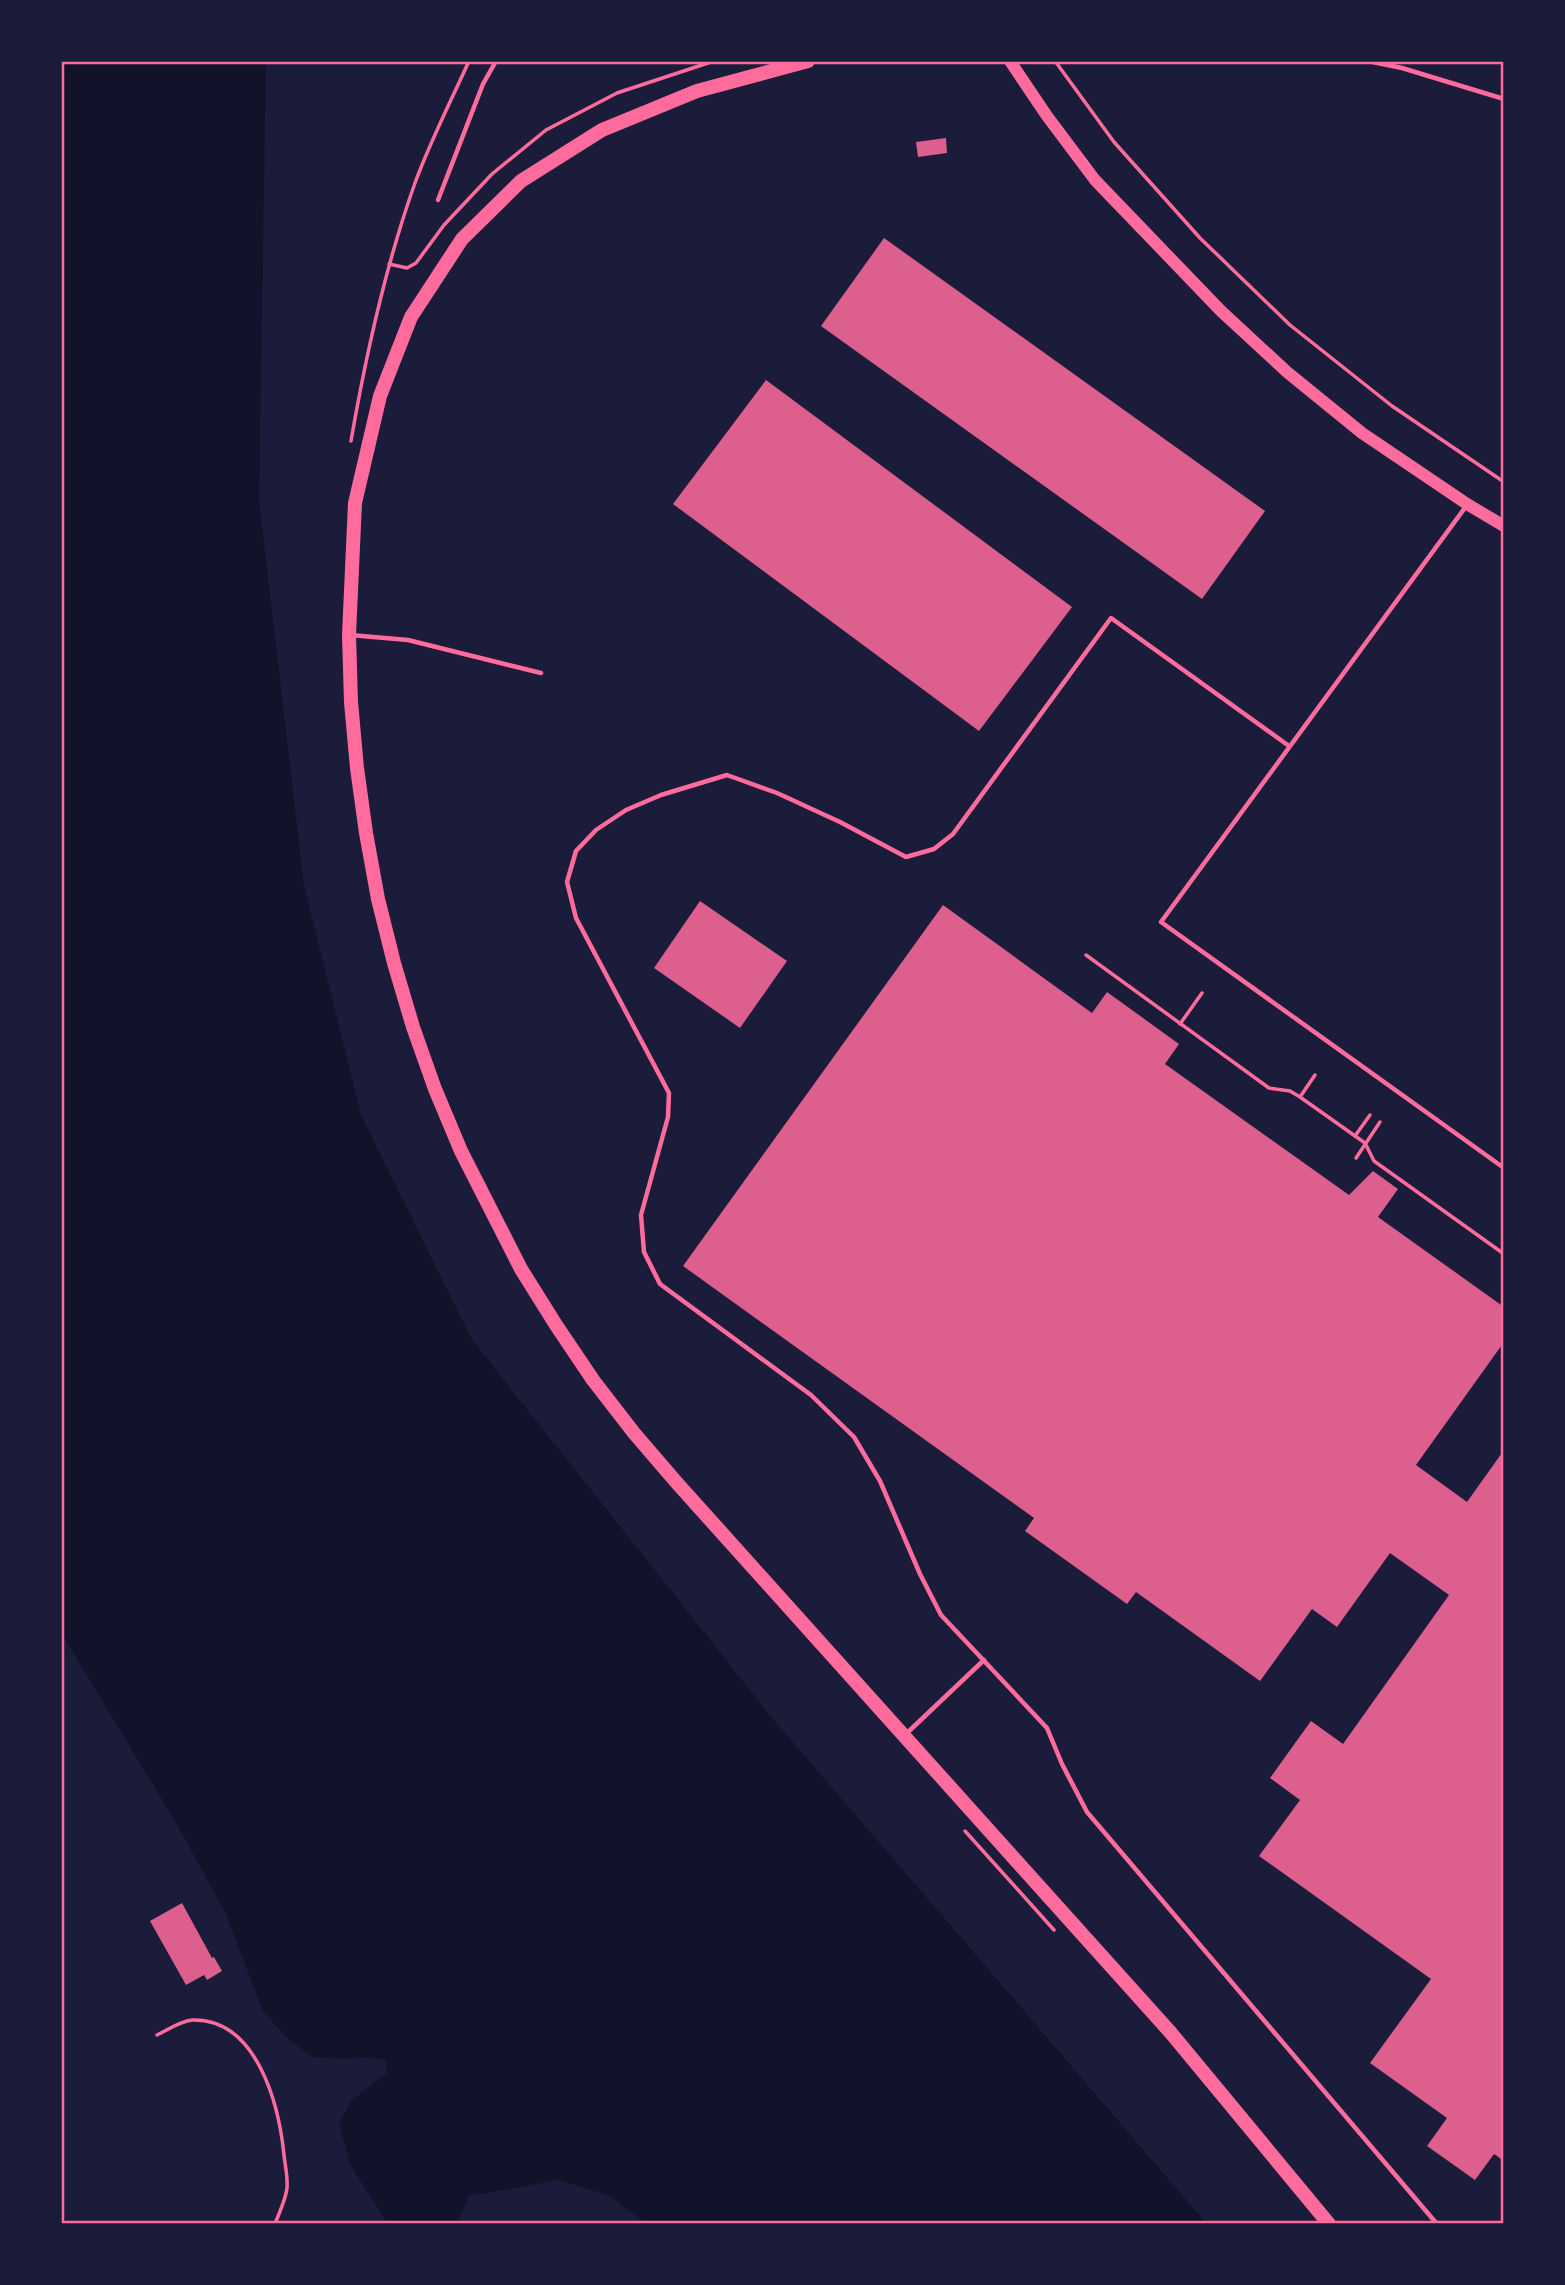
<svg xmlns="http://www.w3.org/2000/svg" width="1565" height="2285" viewBox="0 0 1565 2285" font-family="Barlow,sans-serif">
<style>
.water{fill:#12122b}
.building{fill:#dd5f8e}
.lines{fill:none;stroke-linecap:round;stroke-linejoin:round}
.path{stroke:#ff6b9d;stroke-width:3.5}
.service{stroke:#ff6b9d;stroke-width:4.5}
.tertiary{stroke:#ff6b9d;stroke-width:12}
.secondary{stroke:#ff6b9d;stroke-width:14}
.neatline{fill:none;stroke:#ff6b9d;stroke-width:2.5}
</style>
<rect width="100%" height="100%" fill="#1b1b3a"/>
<polygon class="water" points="61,61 266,61 259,500 304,886 361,1115 472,1340 773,1719 1207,2224 647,2224 608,2195 558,2180 469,2196 457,2224 388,2224 350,2164 339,2124 351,2101 387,2073 386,2060 366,2057 342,2059 313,2057 287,2038 263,2011 225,1912 174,1819 61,1633"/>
<g class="building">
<polygon points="946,138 947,153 918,157 916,142"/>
<polygon points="884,238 1265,511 1202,599 821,326"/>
<polygon points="766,380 1072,607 979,731 673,504"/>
<polygon points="700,901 787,961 740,1028 654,968"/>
<polygon points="943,905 1092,1013 1107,992 1179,1044 1165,1064 1349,1195 1373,1171 1398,1189 1378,1217 1504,1307 1504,1342 1416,1465 1467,1502 1504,1450 1504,2161 1494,2154 1475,2180 1427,2146 1447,2118 1370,2063 1431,1979 1259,1856 1300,1800 1270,1778 1311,1721 1343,1744 1449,1595 1390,1553 1337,1627 1312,1609 1260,1681 1136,1592 1127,1604 1025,1531 1034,1518 683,1266"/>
<polygon points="182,1903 212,1958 214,1957 222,1971 207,1980 204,1975 186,1985 150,1921"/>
</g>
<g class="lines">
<g class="path">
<polyline points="1055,61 1114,142 1200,238 1290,325 1392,406 1504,482"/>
<polyline points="389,264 407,268 416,263 444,225 492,174 546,130 617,93 714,61"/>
<path d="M351,441C366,354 385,267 415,183C430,142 451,101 469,61"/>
<polyline points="1086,955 1269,1088 1290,1091 1300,1097 1365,1143 1374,1161 1504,1254"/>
<polyline points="1180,1024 1202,993"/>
<polyline points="1300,1097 1315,1075"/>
<polyline points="1355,1136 1370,1115"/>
<polyline points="1356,1158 1380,1122"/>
<polyline points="965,1831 1054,1930"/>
<path d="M157,2035C167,2030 181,2021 192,2020C257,2018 279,2105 284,2155C285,2165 288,2177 287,2188C286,2199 279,2213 275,2224"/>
</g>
<g class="service">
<polyline points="1368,61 1402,68 1504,99"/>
<polyline points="438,200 483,84 496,61"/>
<polyline points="1467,505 1161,922 1504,1168"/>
<polyline points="350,635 408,640 541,673"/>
<polyline points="1289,746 1111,618 953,834 934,849 906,857 840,822 777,793 727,775 661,795 626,810 596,830 576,851 567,882 576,918 669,1093 668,1117 641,1215 644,1252 660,1284 811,1395 854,1437 880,1481 920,1574 941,1615 1047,1728 1062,1764 1087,1812 1437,2224"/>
<polyline points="907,1733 984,1660"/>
</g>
<polyline class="tertiary" points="1010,61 1047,116 1095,180 1221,311 1287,372 1362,433 1467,504 1504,526"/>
<polyline class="secondary" points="808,61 697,91 602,130 521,181 462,239 411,317 380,396 355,503 349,635 351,702 357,768 366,833 378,899 394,963 413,1027 435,1089 461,1151 521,1269 556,1325 593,1380 634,1433 677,1483 1171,2033 1329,2224"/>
</g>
<rect width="1565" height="2285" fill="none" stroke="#1b1b3a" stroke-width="126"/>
<rect x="63" y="63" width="1439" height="2159" class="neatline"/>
</svg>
